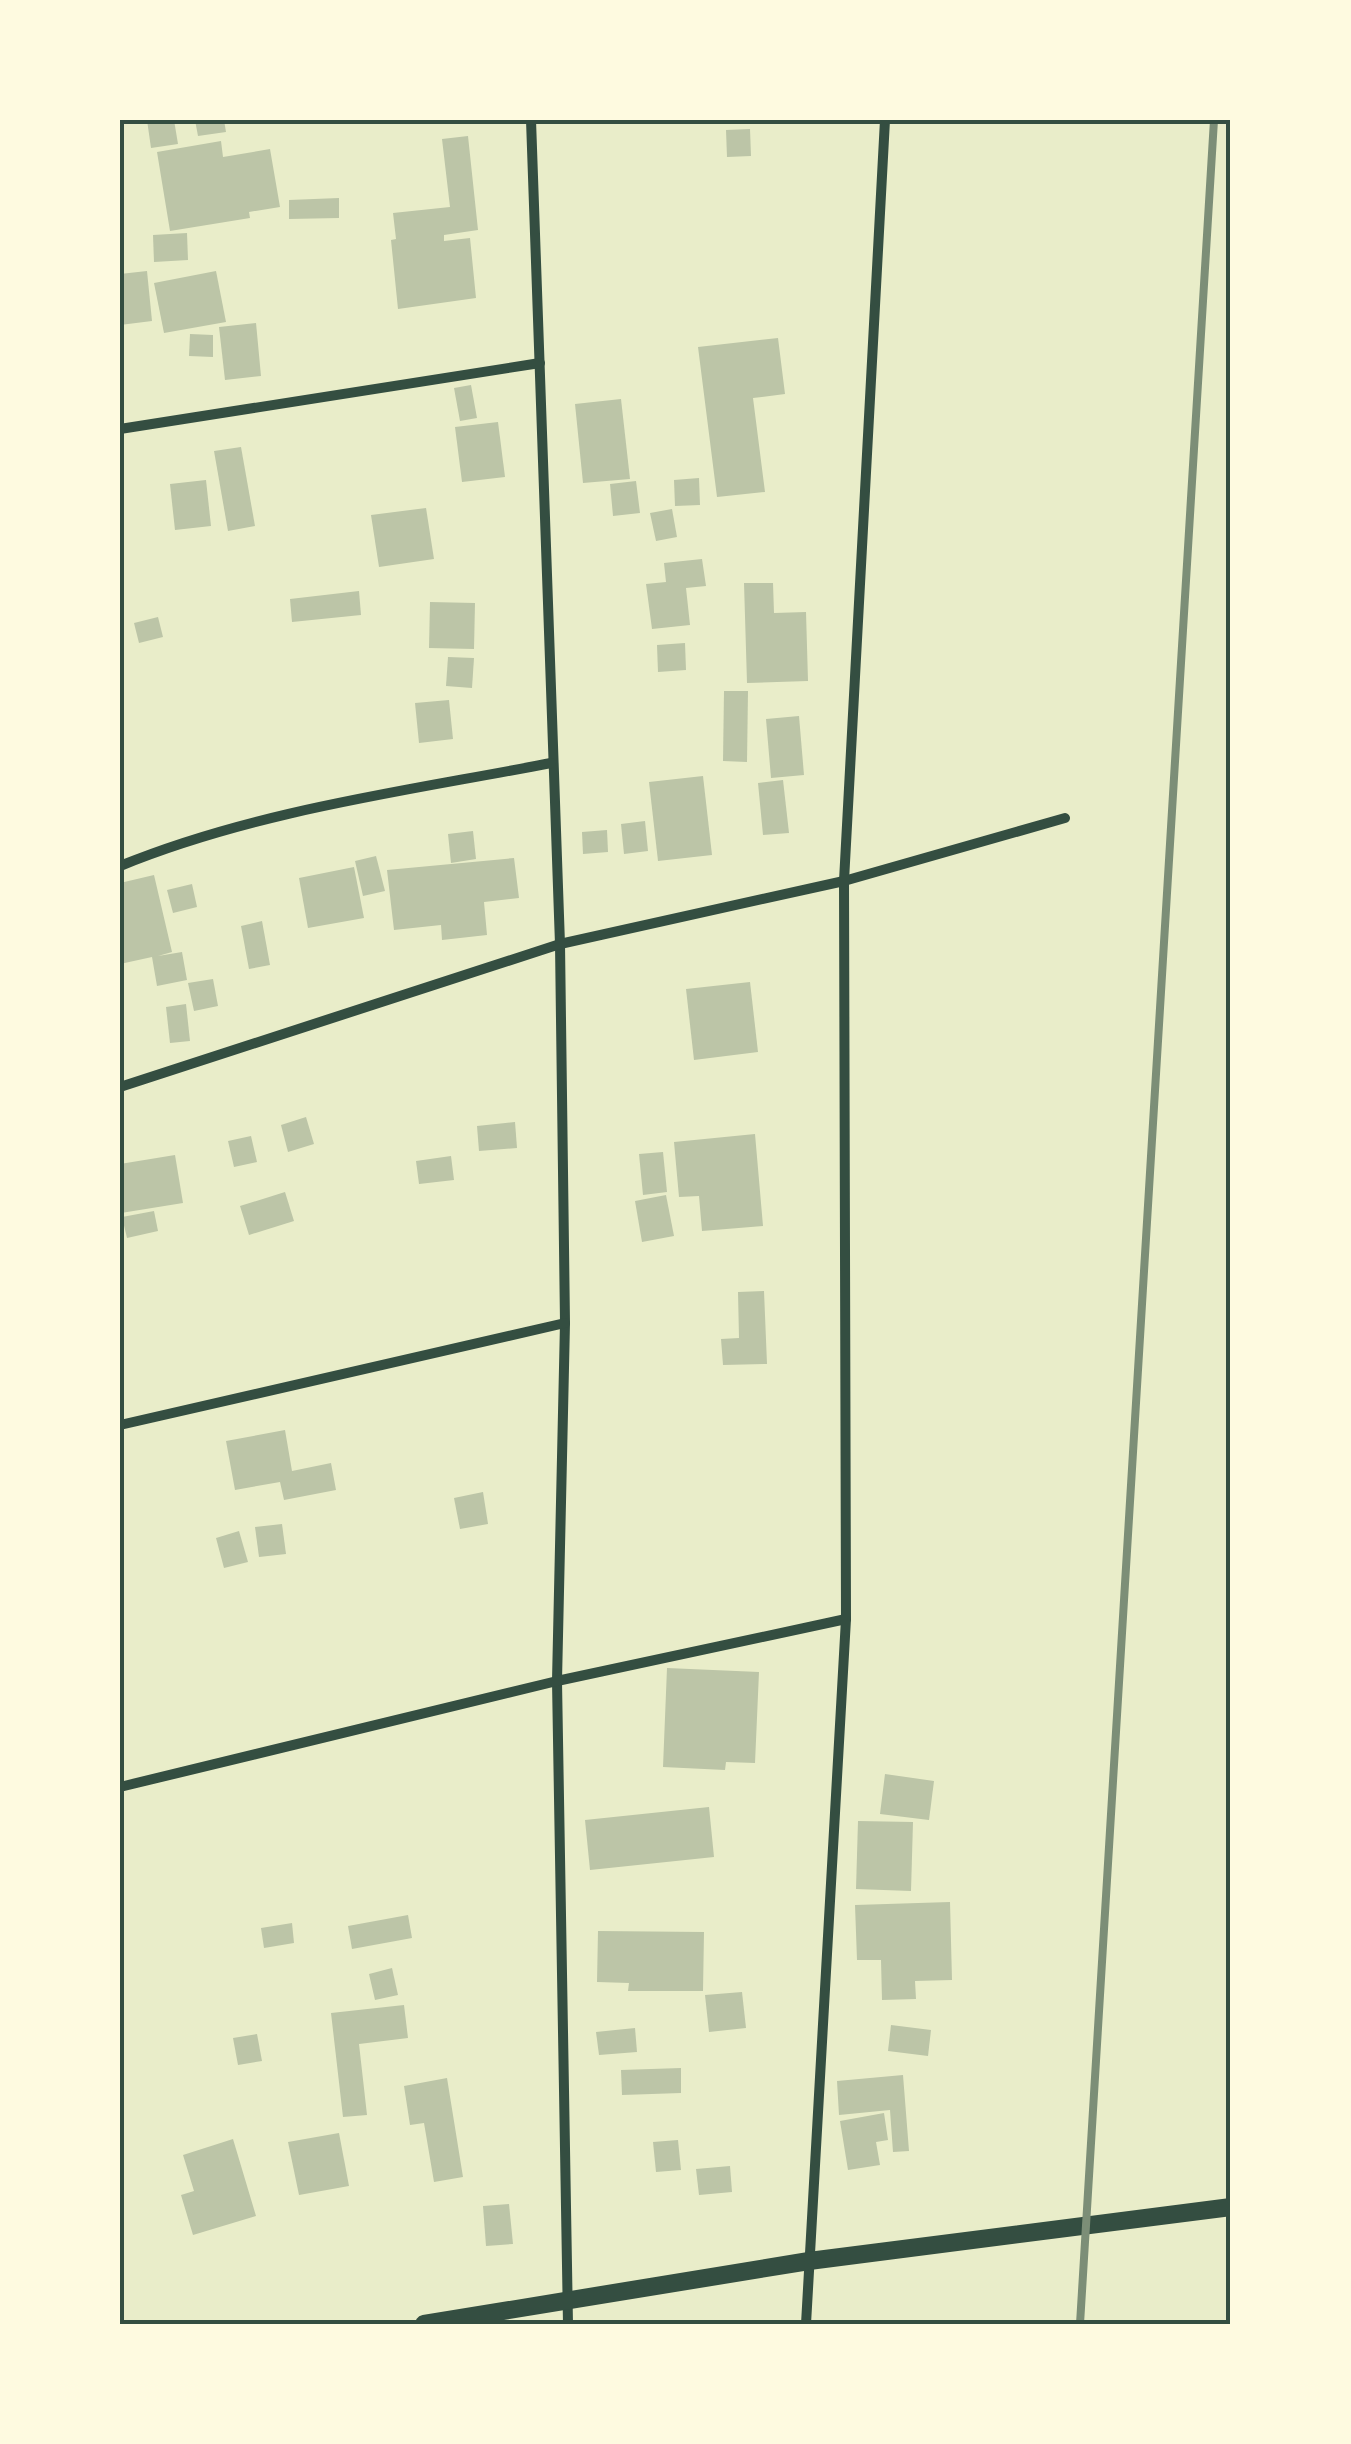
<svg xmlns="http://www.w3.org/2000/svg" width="1351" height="2444" viewBox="0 0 1351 2444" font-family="Manrope,sans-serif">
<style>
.building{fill:#bcc5a7}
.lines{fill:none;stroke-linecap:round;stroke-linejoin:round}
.minor{stroke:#344e41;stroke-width:10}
.tertiary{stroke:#344e41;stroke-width:18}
.rail{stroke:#7c8e77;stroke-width:8}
.neatline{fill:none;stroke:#344e41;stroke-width:4}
</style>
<rect width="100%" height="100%" fill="#e9edc9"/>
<g class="building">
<polygon points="147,120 174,120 178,144 151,148"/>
<polygon points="195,120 224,120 226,132 198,136"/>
<polygon points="750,129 751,156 727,157 726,130"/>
<polygon points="468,136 478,230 444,235 444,241 470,238 476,298 398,309 391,240 396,239 393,213 450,207 442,139"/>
<polygon points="221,141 223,157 270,149 280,207 249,212 250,218 170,231 157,152"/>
<polygon points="339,198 339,218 289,219 289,200"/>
<polygon points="187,233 188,260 154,262 153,235"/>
<polygon points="147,271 152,321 120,325 120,274"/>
<polygon points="216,271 226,322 164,333 154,283"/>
<polygon points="256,323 261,376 225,380 219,327"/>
<polygon points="190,334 213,335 213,357 189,356"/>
<polygon points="778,338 785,394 753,398 765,492 717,497 698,347"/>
<polygon points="471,385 477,418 460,421 454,388"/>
<polygon points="621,399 630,479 583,483 575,404"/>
<polygon points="498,422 505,477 462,482 455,427"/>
<polygon points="241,447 255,526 228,531 214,451"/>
<polygon points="699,478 700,505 675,506 674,480"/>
<polygon points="206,480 211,526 175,530 170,484"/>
<polygon points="636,481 640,513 613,516 610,484"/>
<polygon points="426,508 434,559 379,567 371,515"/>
<polygon points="672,509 677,537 656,541 650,513"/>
<polygon points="702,559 706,586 686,588 690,625 652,629 646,584 666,582 664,563"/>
<polygon points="744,583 773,583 774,613 806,612 808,681 747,683"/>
<polygon points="359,591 361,615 292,622 290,599"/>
<polygon points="430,602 475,603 474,649 429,648"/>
<polygon points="158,617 163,637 139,643 134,623"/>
<polygon points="685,643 686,670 658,672 657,645"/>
<polygon points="448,657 474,658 472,688 446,686"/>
<polygon points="724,691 748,691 747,762 723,761"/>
<polygon points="449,700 453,739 419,743 415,703"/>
<polygon points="799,716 804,775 771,778 766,719"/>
<polygon points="703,776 712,855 658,861 649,782"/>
<polygon points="783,780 789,833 763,835 758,783"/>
<polygon points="645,821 648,851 624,854 621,824"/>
<polygon points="607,830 608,852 583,854 582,832"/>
<polygon points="473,831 476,859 451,863 448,834"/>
<polygon points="376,856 385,891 363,896 355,861"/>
<polygon points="514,858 519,898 484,902 487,935 442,940 441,925 394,930 387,870"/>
<polygon points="354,867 364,918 308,928 299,878"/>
<polygon points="154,875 172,952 158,956 182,952 187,980 157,986 152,957 120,964 120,883"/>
<polygon points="192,884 197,907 173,913 167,890"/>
<polygon points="262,921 270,965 249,969 241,926"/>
<polygon points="213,979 218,1006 194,1011 188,983"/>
<polygon points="750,982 758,1052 694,1060 686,989"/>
<polygon points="186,1004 190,1041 170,1043 166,1007"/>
<polygon points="306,1117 314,1144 288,1152 281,1125"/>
<polygon points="515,1122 517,1148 479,1151 477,1126"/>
<polygon points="755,1134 763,1226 702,1231 699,1196 679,1197 674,1142"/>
<polygon points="251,1136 257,1162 234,1167 228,1141"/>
<polygon points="663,1152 667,1192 643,1195 639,1154"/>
<polygon points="175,1155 183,1203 121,1213 120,1164"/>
<polygon points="451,1156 454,1180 419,1184 416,1161"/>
<polygon points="285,1192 294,1221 249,1235 240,1206"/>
<polygon points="666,1195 674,1236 642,1242 635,1201"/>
<polygon points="154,1211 158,1231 127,1238 122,1217"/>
<polygon points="764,1291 767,1364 723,1365 721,1339 739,1338 738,1292"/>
<polygon points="285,1430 292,1471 331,1463 336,1490 284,1500 280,1482 235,1490 226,1441"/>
<polygon points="483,1492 488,1524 460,1529 454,1498"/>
<polygon points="282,1524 286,1554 259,1557 255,1527"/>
<polygon points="239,1531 248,1562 224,1568 216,1538"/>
<polygon points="667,1668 759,1672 755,1763 726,1762 725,1770 663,1767"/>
<polygon points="885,1774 934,1781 929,1820 880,1814"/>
<polygon points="709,1807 714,1857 590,1870 585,1820"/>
<polygon points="858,1821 913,1822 911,1891 856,1889"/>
<polygon points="950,1902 952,1980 915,1981 916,1999 882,2000 881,1960 857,1960 855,1905"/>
<polygon points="408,1915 412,1938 352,1949 348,1926"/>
<polygon points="292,1923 294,1943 264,1948 261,1928"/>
<polygon points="598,1931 704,1932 703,1991 628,1991 629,1983 597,1982"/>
<polygon points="392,1968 398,1995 375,2000 369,1974"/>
<polygon points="742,1992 746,2028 709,2032 705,1995"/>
<polygon points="404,2005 408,2038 359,2044 367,2115 343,2117 331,2013"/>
<polygon points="891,2025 931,2030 928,2056 888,2051"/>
<polygon points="635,2028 637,2052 599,2055 596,2032"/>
<polygon points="257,2034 262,2061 238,2065 233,2038"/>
<polygon points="681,2068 681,2093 622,2095 621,2070"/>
<polygon points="903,2075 909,2151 893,2152 890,2110 839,2115 837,2081"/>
<polygon points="447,2078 463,2177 434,2182 424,2123 410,2125 404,2086"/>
<polygon points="884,2113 888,2140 876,2142 880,2165 848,2170 840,2121"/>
<polygon points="339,2133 349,2186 299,2195 288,2142"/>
<polygon points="233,2139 256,2216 193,2235 181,2195 194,2191 183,2155"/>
<polygon points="678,2140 681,2170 656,2172 653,2142"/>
<polygon points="730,2166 732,2192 699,2195 696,2169"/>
<polygon points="509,2204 513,2244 486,2246 483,2206"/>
</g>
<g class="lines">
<g class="minor">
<polyline points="531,120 560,944 565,1323 557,1681 568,2324"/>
<polyline points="120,429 540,363"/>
<path d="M120,866C257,810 407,791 551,763"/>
<polyline points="120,1087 560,944 844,881 1065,818"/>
<polyline points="120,1425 565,1323"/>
<polyline points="120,1787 557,1681 846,1619"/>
<polyline points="806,2324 846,1619 844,881 885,120"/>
</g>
<polyline class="tertiary" points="424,2324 809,2261 1231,2207"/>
<polyline class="rail" points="1080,2324 1214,120"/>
</g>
<rect width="1351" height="2444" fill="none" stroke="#fefae0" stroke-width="245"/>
<rect x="122" y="122" width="1106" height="2200" class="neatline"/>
</svg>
